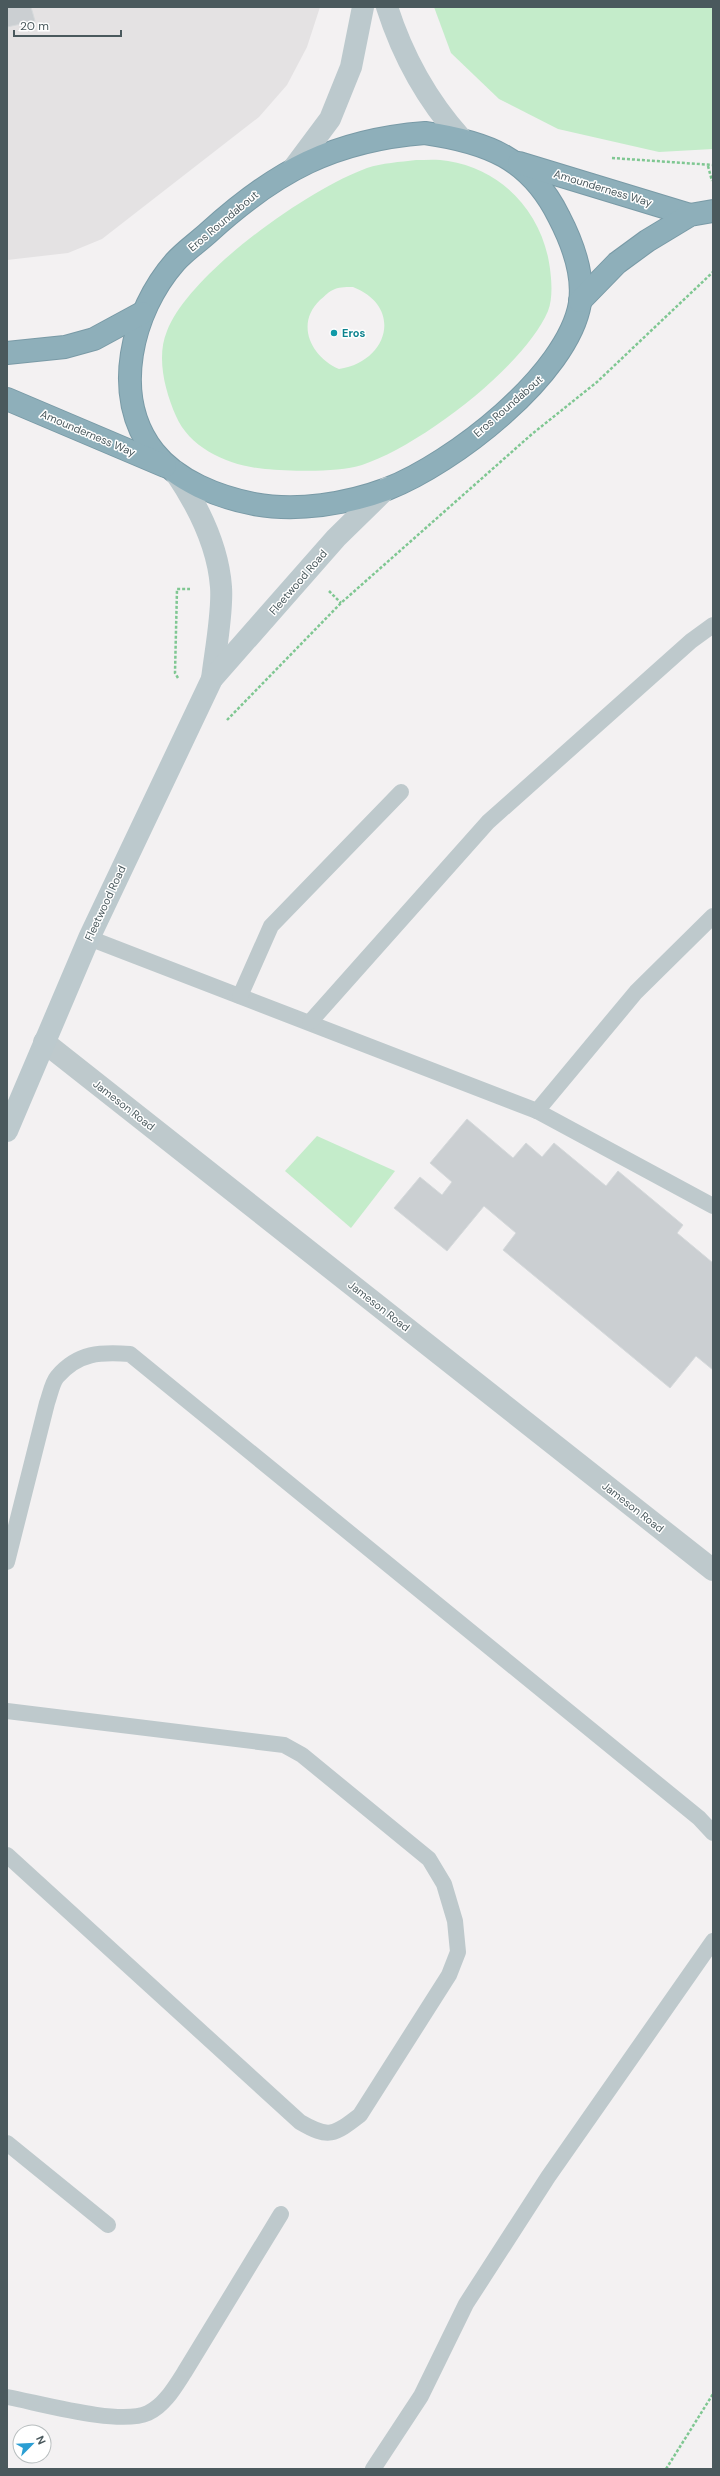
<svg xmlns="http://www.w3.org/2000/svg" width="720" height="2476" viewBox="0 0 720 2476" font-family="'DM Sans',sans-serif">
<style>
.education{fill:#e4e2e3}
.green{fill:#c4ecca;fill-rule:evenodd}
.building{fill:#cbcfd2;stroke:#d5d9db}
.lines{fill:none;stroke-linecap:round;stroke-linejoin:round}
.highway-casing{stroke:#799aa6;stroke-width:24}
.path{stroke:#7fc792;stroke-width:2.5;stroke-dasharray:3 2;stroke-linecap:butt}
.lane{stroke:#bec9cc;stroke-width:16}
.street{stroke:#bec9cc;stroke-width:22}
.secondary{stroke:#bcc9cd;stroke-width:22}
.highway{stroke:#8eafba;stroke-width:22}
.culture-dot{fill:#0f9aa8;stroke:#fff;stroke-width:1.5}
.labels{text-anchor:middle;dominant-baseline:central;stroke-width:3;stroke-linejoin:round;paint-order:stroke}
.street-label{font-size:11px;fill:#4a595d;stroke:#fff}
.culture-label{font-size:11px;font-weight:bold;fill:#0d838f;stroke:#fff;text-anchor:start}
</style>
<rect width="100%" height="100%" fill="#f3f1f2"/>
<polygon class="education" points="7,7 320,7 307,47 287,85 259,117 102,239 68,253 7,260"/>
<g class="green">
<polygon points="434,7 713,7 713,149 659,152 558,129 499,99 451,53"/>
<path d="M416,160C426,160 438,159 448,161C499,169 537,207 548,257C551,272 554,296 548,311C524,367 420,446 362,465C337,473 291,471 265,469C230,466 190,449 176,416C165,391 156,357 167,331C190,272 309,189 367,168C382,163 400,162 416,160ZM353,287C404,307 388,362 339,369C311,357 295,324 320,300C325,296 329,291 335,289C340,287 348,287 353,287Z"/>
<polygon points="317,1136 395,1171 351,1228 285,1171"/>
</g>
<g class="building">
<polygon points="7,7 31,7 35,21 7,27"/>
<polygon points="467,1119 513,1158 526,1143 542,1157 554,1143 606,1186 618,1171 683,1225 677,1233 713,1263 713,1370 696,1356 670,1388 503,1250 516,1233 484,1206 447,1251 394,1208 420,1177 442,1195 452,1182 430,1163"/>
</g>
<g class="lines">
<g class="highway-casing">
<g id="highway">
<path d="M425,133C487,142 530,158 559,217C572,242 584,275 580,303C568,375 452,464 387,489C347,504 297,512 254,504C218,497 177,481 154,452C110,396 132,311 175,262C185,251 198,242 209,232C276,171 334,140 425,133Z"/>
<polyline points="519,163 690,215"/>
<polyline points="580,301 617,263 647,241 690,215 713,211"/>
<polyline points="7,353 65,347 94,339 142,313"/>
<polyline points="7,399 165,466"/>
</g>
</g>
<g class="path">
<polyline points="612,158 713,165"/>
<polyline points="708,166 712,181"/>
<polyline points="329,591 341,603"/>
<polyline points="178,678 175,673 177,589 190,589"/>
<polyline points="227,720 341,603 532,434 597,382 713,272"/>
<polyline points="666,2469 713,2394"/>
</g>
<g class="lane">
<polyline points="89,938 537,1111 713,1206"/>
<polyline points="240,996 271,926 401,792"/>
<polyline points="310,1022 488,822 691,641 713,625"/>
<polyline points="537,1111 636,992 713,916"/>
<path d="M7,1562L47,1403C50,1395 52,1383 57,1377C78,1352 101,1352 130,1354L699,1818L713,1833"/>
<path d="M7,1711L284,1745L302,1755L429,1859L444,1884L455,1921L458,1952L449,1975L360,2115C334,2135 329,2139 300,2122L7,1855"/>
<polyline points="7,2143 108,2225"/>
<path d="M7,2397C40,2403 119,2426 148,2413C164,2406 175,2387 184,2373L281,2214"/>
<polyline points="373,2469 421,2396 466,2304 548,2177 713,1941"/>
</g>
<polyline class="street" points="44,1042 713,1570"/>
<g class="secondary">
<path d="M387,7C403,57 426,99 461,138"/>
<polyline points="292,170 330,119 351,67 363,7"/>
<path d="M175,472C198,506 218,545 221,587C223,612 215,653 212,679"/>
<polyline points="7,1131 89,938 212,679 336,538 387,488"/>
</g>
<use href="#highway" class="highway"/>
</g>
<circle class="culture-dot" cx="334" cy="333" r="4"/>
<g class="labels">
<g class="street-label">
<text transform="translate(603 188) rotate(17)">Amounderness Way</text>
<text transform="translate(223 221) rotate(-40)">Eros Roundabout</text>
<text transform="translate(508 406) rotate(-41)">Eros Roundabout</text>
<text transform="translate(88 433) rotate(23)">Amounderness Way</text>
<text transform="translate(298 582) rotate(-49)">Fleetwood Road</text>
<text transform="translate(105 903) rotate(-65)">Fleetwood Road</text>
<text transform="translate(124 1105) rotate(38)">Jameson Road</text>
<text transform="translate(379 1306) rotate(38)">Jameson Road</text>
<text transform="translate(633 1507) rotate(38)">Jameson Road</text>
</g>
<g class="culture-label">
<text x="342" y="333">Eros</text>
</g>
</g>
<rect width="720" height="2476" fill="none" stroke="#4a595d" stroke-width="16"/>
<g transform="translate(32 2444) rotate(66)"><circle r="19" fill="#ffffff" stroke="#b7bdbe"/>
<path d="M0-3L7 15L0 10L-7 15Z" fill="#2b9ed3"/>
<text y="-6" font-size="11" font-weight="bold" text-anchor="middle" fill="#4a595d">N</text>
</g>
<path d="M14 30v6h107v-6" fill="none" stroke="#4a595d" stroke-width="2"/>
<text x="20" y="30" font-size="12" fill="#4a595d" stroke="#ffffff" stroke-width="3" paint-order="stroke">20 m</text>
</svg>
